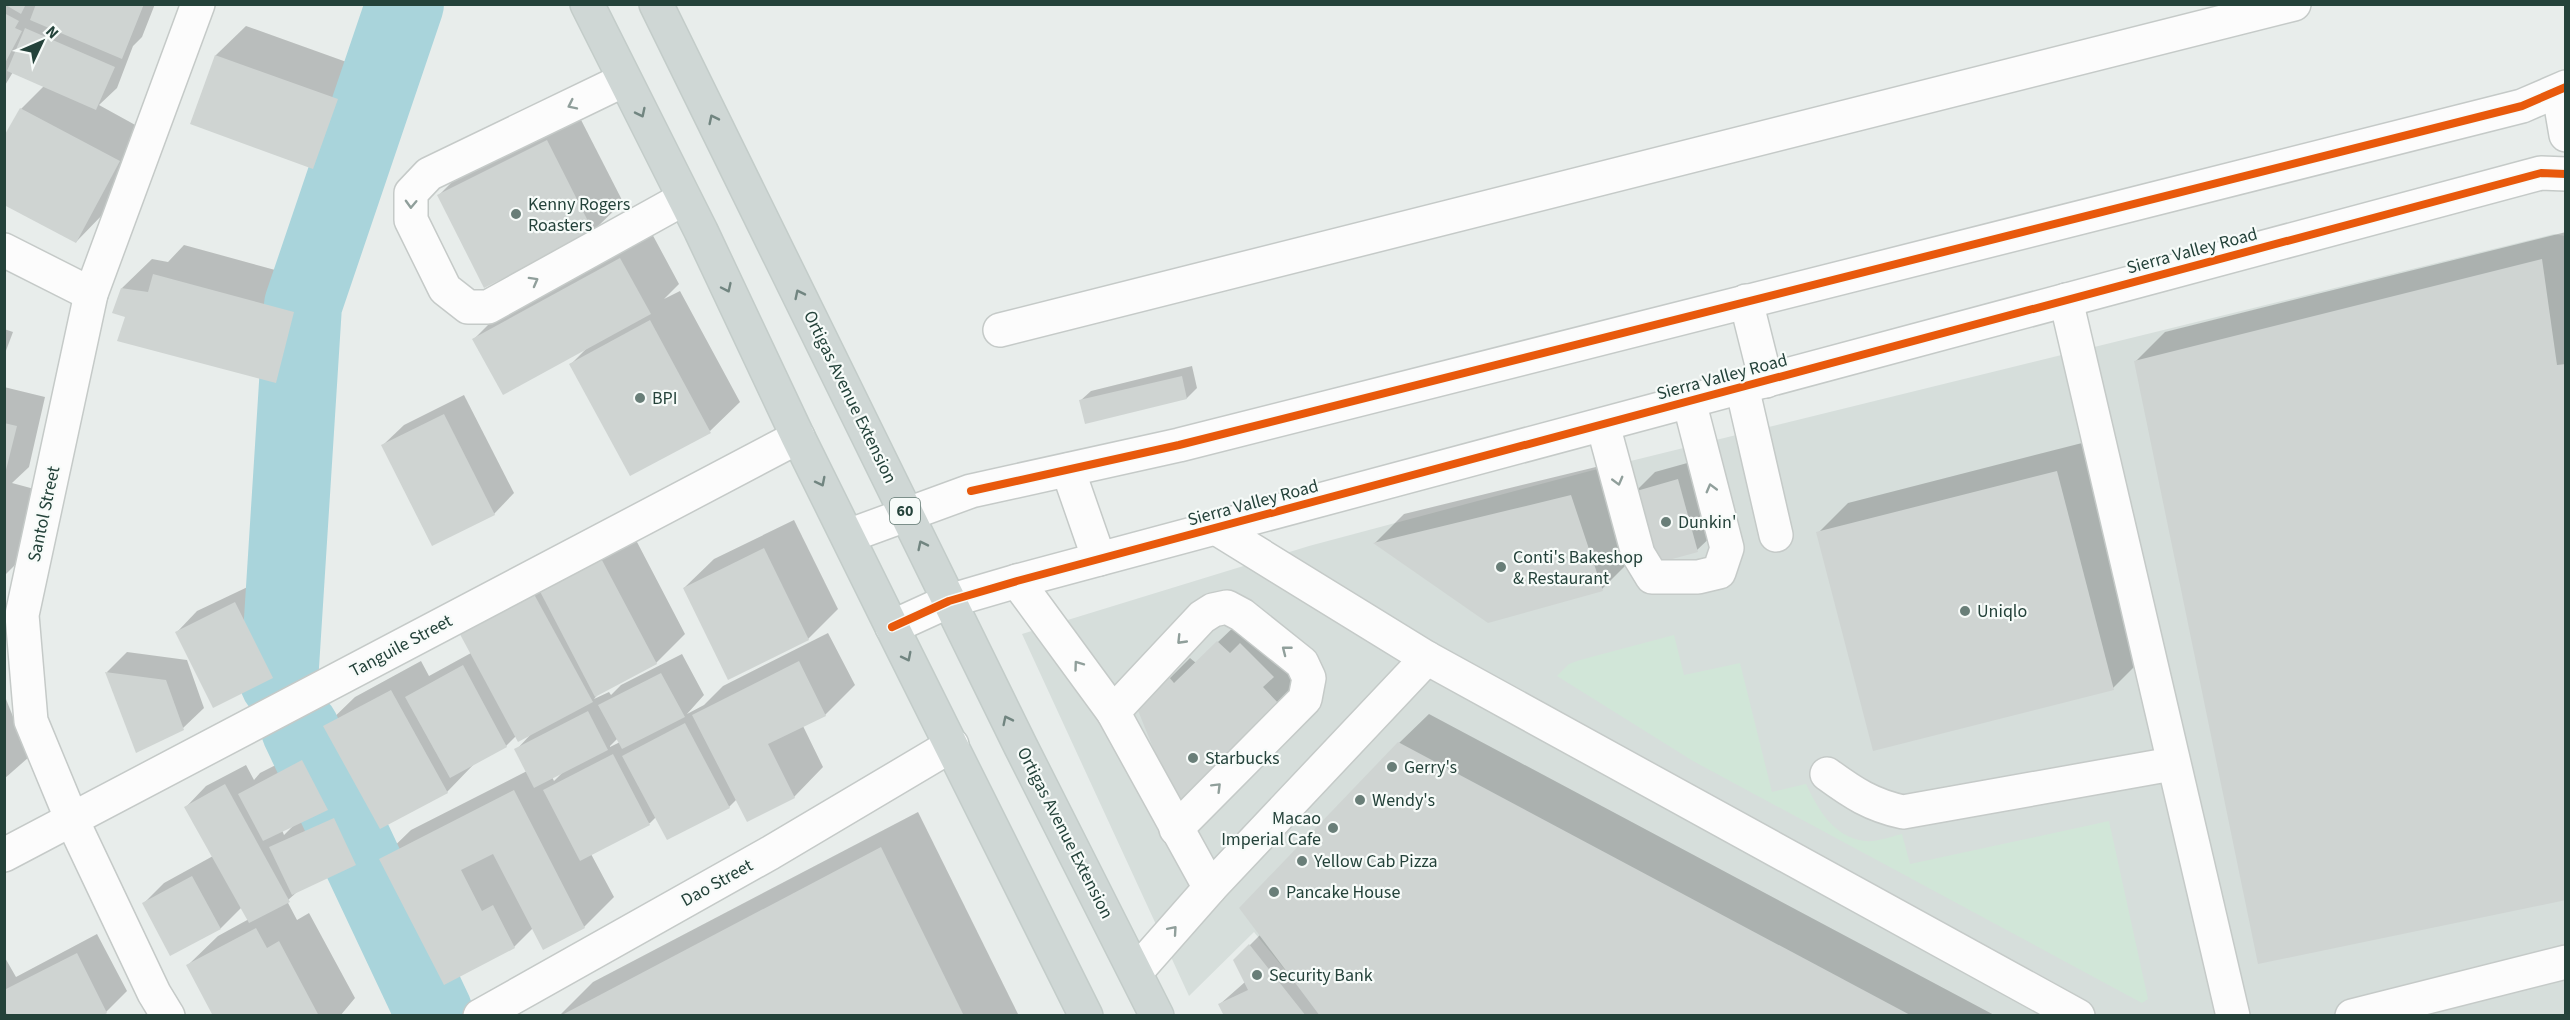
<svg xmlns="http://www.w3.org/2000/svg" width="2570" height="1020" viewBox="0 0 2570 1020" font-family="'Source Sans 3',sans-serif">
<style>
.built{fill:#d6dedb}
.green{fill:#d1e6d8}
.shadow{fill:#0003;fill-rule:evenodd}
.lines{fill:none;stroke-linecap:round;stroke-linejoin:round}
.river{stroke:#a9d4db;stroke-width:78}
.building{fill:#cfd4d2}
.minor-casing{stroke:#c5cac8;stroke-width:36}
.major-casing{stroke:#c3ccc9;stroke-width:36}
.minor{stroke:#fcfcfc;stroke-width:33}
.major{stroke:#cfd7d5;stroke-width:33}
.cycleway-casing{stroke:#f7fbf9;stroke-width:11}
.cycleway{stroke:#e8590c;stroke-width:8}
.oneway{stroke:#909f9b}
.oneway2{stroke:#718580}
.poi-dot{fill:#697e78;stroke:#f7fbf9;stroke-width:2}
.labels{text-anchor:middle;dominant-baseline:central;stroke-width:4.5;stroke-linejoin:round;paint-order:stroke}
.shield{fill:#f7fbf9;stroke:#637a73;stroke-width:1.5}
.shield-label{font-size:16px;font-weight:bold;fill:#24423a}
.poi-label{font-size:18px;fill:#24423a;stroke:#f7fbf9;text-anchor:start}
.street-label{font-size:18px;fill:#24423a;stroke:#f7fbf9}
</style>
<rect width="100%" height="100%" fill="#e8edeb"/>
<polygon class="built" points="2554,234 2565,236 2565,1015 1322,1015 1254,932 1189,996 1022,634 1309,546 1590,471"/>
<path class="green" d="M1674,635L1684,675L1740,663L1772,792L1806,784C1818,809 1833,837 1865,841C1877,842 1890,837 1902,834L1910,864L2109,821L2148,999L2142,1003L1693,761L1557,676L1569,664L1580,660Z"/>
<g class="shadow">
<polygon points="4,4 155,4 142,37 133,46 117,88 99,105 148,132 105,212 76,242 21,109 44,86 13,72 4,87"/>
<polygon points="246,26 366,69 342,138 313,167 191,123 216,55"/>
<polygon points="577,112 623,202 593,231 439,195 468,166"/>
<polygon points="650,230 679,284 664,299 680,291 740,402 710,431 571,364 586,349 474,339 503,310"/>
<polygon points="2566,232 2566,898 2136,361 2165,332"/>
<polygon points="184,245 323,283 305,352 276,381 127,316 122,288 152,259 168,262"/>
<polygon points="4,329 13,332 4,356"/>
<polygon points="1192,366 1197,388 1187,398 1080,401 1091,391"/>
<polygon points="4,387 45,397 29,467 12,483 38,490 20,560 4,576"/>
<polygon points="464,395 514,493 494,514 383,445 404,425"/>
<polygon points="2086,442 2142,659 2113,688 1818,533 1848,503"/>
<polygon points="1698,460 1718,530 1697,550 1635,492 1655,472"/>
<polygon points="1600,466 1631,560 1602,589 1375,543 1404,514"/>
<path d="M625,519L685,634L656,663L600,692L594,699L609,692L611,695L621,685L682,654L704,695L687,714L704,705L723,686L828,633L855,685L825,715L803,726L823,767L794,797L737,799L729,807L656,817L650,823L591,854L614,897L584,927L533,928L514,947L381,859L411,830L527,771L516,750L532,733L516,736L506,746L476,762L447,792L325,726L355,697L421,661L429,676L471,653L457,625ZM618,738L620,742L610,747V746ZM563,772L554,781L552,777Z"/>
<polygon points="794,520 838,609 808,639 729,678 684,588 714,559"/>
<polygon points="256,583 293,656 272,677 177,632 197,611"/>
<polygon points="1239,622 1300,684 1178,805 1139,709 1190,658 1196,663"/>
<polygon points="127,652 187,660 204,708 183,728 137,751 107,672"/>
<polygon points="4,694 29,757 4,779"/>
<polygon points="1429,714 1996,1016 1226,1016 1220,1004 1245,982 1235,960 1261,934 1399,743"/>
<path d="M323,741L347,788L323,812L354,798L376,844L356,864L298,891L287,901L297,920L309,913L355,998L340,1016H214L188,965L218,936L249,919L242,907L221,928L171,954L144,903L164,883L213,856L186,807L206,786L246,765L254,780L260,773ZM294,825L284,835L282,830Z"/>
<polygon points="918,812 1019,1016 559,1016 593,982"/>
<polygon points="97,934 127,991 106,1012 99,1016 4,1016 4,956 16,977"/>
</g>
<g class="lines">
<g class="river">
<polyline points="279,682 303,305 405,4"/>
<polyline points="300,729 434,1013"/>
</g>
</g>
<g class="building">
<polygon points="4,4 26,4 21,14"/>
<polygon points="36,4 144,4 122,59 30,20"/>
<polygon points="4,13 19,21 15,28 22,31 4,65"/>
<polygon points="25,28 115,67 96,110 7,71"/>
<polygon points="215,55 338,99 313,169 190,124"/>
<polygon points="20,108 120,161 76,243 4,205 4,136"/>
<polygon points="547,140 594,233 484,288 437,195"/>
<polygon points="620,258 651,314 503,395 472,339"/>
<polygon points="2542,259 2557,365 2566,364 2566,900 2258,964 2134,361"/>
<polygon points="153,274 294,312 276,383 117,341 125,317 112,313 121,288 148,292"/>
<polygon points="650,320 711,433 630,476 569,364"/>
<polygon points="1182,376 1187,399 1085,424 1079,400"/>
<polygon points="444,414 495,515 432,546 381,445"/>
<polygon points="4,423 17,426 5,474 4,474"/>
<polygon points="2057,471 2114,690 1873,751 1816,532"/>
<polygon points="1678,479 1698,552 1654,564 1633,492"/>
<polygon points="1571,495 1603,591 1488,623 1373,543"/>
<polygon points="595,547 657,664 595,697 534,580"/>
<polygon points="764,548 809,640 728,680 683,588"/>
<polygon points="529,585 593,702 518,742 455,625"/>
<polygon points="235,602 273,678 213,708 175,632"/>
<polygon points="1217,641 1230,653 1240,643 1274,677 1263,687 1281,706 1177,807 1137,708 1169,677 1174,683"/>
<polygon points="799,661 826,716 768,744 795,798 747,822 692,715"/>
<polygon points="463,665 507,747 450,778 405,697"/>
<polygon points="105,672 166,680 184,730 136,753"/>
<polygon points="661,673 685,717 622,749 598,705"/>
<polygon points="391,690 448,793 380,829 323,726"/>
<polygon points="588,711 608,750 534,788 514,749"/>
<polygon points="685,723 730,808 667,840 622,756"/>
<polygon points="1398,742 1912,1016 1320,1016 1239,908"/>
<polygon points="613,754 650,825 580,861 543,790"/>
<polygon points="302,760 328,810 263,841 238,794"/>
<polygon points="225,784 290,902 249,923 184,807"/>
<polygon points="514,790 585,928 543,950 493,854 461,870 482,911 493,905 515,948 444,985 379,859"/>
<polygon points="334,818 356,865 292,895 269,847"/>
<polygon points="881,847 964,1016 560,1016"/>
<polygon points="192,876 221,929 170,956 142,903"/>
<polygon points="256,928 267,948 279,941 319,1016 213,1016 186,965"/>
<polygon points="1249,944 1306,1016 1224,1016 1218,1004 1248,990 1233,960"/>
<polygon points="77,953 107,1013 102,1016 8,1016 4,1008 4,990"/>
</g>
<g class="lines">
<g class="minor-casing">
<g id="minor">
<polyline points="624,80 429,174 411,193 411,220 445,289 468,307 488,307 683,199"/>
<polyline points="2566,89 2561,106 2566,135"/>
<polyline points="4,250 91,294"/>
<polyline points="2066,300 2233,1016"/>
<polyline points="1746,301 1766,381"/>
<polyline points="1000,330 2294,4"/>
<polyline points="1742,387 1776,535"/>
<polyline points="1603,425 1638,554 1652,577 1698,577 1719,572 1727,548 1689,401"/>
<polyline points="1068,470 1099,559"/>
<polyline points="1216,528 1427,658 2078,1016"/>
<polyline points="848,536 971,491 1179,445 2522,106 2566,87"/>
<polyline points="1017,581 1113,712 1210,888"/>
<polyline points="892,627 949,601 1017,581 2541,173 2566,174"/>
<polyline points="1113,712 1202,617 1213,610 1227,607 1242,615 1302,663 1309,678 1305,699 1176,829"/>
<path d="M1827,774C1853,793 1871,805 1903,812L2172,764"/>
<polyline points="4,855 798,437"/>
<polyline points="1136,972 1210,888 1427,658"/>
<polyline points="168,1016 154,993 72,820 31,721 22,615 91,294 198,4"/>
<polyline points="480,1016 770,853 952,745"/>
<polyline points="2352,1016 2566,962"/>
</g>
</g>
<g class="major-casing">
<g id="major">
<polyline points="587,4 701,231 798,437 892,627 1086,1016"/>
<polyline points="656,4 1021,747 1157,1016"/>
</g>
</g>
<use href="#minor" class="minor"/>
<use href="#major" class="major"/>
<g class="cycleway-casing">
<g id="cycleway">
<polyline points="971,491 1179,445 2522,106 2566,87"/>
<polyline points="892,627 949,601 1017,581 2541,173 2566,174"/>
</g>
</g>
<use href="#cycleway" class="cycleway"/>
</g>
<defs><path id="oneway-chevron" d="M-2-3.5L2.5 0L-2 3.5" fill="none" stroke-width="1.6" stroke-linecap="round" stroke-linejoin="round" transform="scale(1.5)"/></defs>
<g class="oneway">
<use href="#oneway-chevron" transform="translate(572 105) rotate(154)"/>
<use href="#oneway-chevron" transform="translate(411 204) rotate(92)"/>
<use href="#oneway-chevron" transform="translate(534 281) rotate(-29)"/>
<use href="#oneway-chevron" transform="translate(1618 481) rotate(75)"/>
<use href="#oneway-chevron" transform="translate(1711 488) rotate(-105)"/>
<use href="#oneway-chevron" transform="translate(1181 640) rotate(134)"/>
<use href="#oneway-chevron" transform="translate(1286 650) rotate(-142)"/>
<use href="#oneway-chevron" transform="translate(1078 665) rotate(-126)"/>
<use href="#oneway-chevron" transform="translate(1217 787) rotate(-45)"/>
<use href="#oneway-chevron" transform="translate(1173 930) rotate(-49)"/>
</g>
<g class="oneway2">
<use href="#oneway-chevron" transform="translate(641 113) rotate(64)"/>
<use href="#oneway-chevron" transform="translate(713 119) rotate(-116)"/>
<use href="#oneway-chevron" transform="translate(727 288) rotate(65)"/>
<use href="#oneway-chevron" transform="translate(799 294) rotate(-116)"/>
<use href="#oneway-chevron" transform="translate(821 482) rotate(63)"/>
<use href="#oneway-chevron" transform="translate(922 545) rotate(-116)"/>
<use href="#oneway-chevron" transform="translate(907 657) rotate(63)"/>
<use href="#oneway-chevron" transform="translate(1007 720) rotate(-116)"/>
</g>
<g class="poi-dot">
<circle cx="516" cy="214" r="6"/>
<circle cx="640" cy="398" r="6"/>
<circle cx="1666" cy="522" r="6"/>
<circle cx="1501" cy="567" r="6"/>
<circle cx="1965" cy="611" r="6"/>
<circle cx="1193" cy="758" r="6"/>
<circle cx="1392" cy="767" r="6"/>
<circle cx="1360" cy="800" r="6"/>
<circle cx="1333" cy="828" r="6"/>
<circle cx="1302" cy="861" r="6"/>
<circle cx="1274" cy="892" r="6"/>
<circle cx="1257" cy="975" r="6"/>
</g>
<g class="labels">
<rect class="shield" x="890" y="498" width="30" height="26" rx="4.5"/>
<g class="shield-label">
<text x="905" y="511">60</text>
</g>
<g class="poi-label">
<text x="528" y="204">Kenny Rogers<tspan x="528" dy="21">Roasters</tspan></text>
<text x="652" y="398">BPI</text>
<text x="1678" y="522">Dunkin'</text>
<text x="1513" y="557">Conti's Bakeshop<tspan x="1513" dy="21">&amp; Restaurant</tspan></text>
<text x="1977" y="611">Uniqlo</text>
<text x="1205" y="758">Starbucks</text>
<text x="1404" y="767">Gerry's</text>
<text x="1372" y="800">Wendy's</text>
<text x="1321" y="818" text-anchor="end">Macao<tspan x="1321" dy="21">Imperial Cafe</tspan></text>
<text x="1314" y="861">Yellow Cab Pizza</text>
<text x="1286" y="892">Pancake House</text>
<text x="1269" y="975">Security Bank</text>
</g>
<g class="street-label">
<text transform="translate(2192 251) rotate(-15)">Sierra Valley Road</text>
<text transform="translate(1722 377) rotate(-15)">Sierra Valley Road</text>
<text transform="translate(850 397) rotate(64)">Ortigas Avenue Extension</text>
<text transform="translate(1253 503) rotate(-15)">Sierra Valley Road</text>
<text transform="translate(44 514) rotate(-78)">Santol Street</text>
<text transform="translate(401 646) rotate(-28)">Tanguile Street</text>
<text transform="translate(1065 833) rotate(63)">Ortigas Avenue Extension</text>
<text transform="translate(717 883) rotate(-29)">Dao Street</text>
</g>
</g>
<rect width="2570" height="1020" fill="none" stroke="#24423a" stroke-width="12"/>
<g transform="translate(42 42) rotate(46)" stroke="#f7fbf9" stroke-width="4.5" paint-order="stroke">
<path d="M0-4.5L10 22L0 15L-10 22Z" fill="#24423a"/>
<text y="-9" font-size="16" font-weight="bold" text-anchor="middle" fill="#24423a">N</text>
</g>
</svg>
